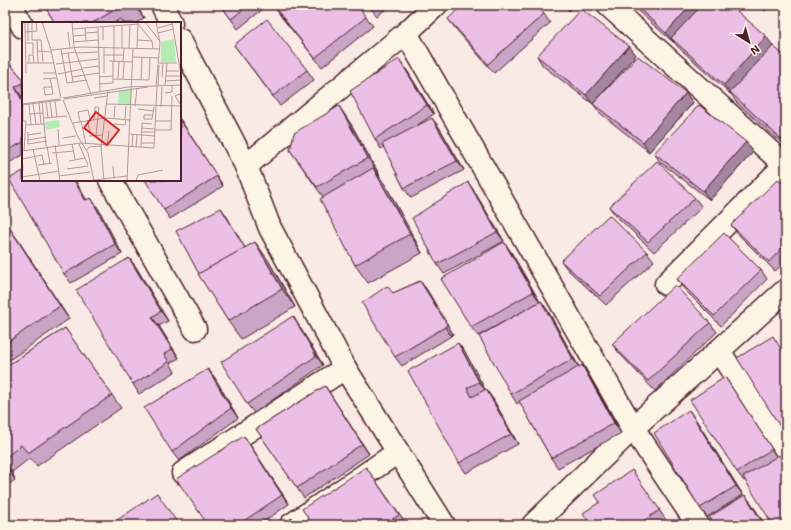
<svg xmlns="http://www.w3.org/2000/svg" width="791" height="530" viewBox="0 0 791 530" font-family="Mali,sans-serif">
<style>
.lines{fill:none;stroke-linecap:round;stroke-linejoin:round}
.street-casing{stroke:#4a1f2b;stroke-width:25}
.street{stroke:#fcf5e5;stroke-width:22}
.wall{fill:#cba5c6;stroke:#4a1f2b}
.shaded-wall{fill:#a586a1;stroke:#4a1f2b}
.building{fill:#ecc0e6;stroke:#4a1f2b}
.inset-road{fill:none;stroke:#b3999b;stroke-width:1}
.view{fill:#d62828;fill-opacity:0.15;stroke:#d62828;stroke-width:2}
.inset-edge{fill:none;stroke:#4a1f2b;stroke-width:2}
</style>
<rect width="100%" height="100%" fill="#f9eae5"/>
<filter id="ink" filterUnits="userSpaceOnUse"><feTurbulence type="fractalNoise" baseFrequency=".025" numOctaves="2"/><feDisplacementMap in="SourceGraphic" scale="8" xChannelSelector="R" yChannelSelector="G"/><feConvolveMatrix kernelMatrix="1 2 1 2 8 2 1 2 1" color-interpolation-filters="sRGB"/></filter>
<g filter="url(#ink)">
<g class="lines">
<g class="street-casing">
<g id="street">
<polyline points="11,5 23,27"/>
<polyline points="162,5 171,23"/>
<polyline points="608,5 786,166"/>
<polyline points="406,33 633,428 698,525"/>
<polyline points="180,40 246,166 270,228 345,368 444,525"/>
<polyline points="246,166 406,33 436,5"/>
<polyline points="110,180 195,329"/>
<polyline points="666,284 785,165"/>
<polyline points="719,351 786,453"/>
<polyline points="183,473 345,368"/>
<polyline points="291,525 398,452"/>
<polyline points="533,525 633,428 786,290"/>
</g>
</g>
<use href="#street" class="street"/>
</g>
<g class="wall">
<polygon points="44,5 136,5 144,18 136,23 55,23"/>
<polygon points="221,5 268,5 238,29"/>
<polygon points="368,5 391,5 377,16"/>
<polygon points="564,5 575,5 569,11"/>
<polygon points="631,5 730,5 773,46 765,54 786,57 786,147 736,102 731,94 678,47 674,42 673,42"/>
<polygon points="759,5 770,5 765,11"/>
<polygon points="276,9 366,17 373,26 322,67 282,18"/>
<polygon points="544,14 550,23 494,73 455,28 448,19"/>
<polygon points="234,45 307,70 314,80 280,106"/>
<polygon points="629,46 636,55 593,104 543,66 537,56"/>
<polygon points="5,58 23,79 23,96 22,97 23,99 23,155 7,164 5,161"/>
<polygon points="406,69 434,114 416,126 439,127 464,170 411,198 404,188 384,147 381,149 375,139"/>
<polygon points="686,93 693,103 649,152 600,113 593,104"/>
<polygon points="180,119 223,186 170,219 164,210 180,180"/>
<polygon points="351,124 380,176 379,177 386,186 422,253 368,283 355,265 323,197 290,150"/>
<polygon points="746,142 753,152 710,200 660,162 654,153"/>
<polygon points="468,182 474,191 504,241 444,274 437,264"/>
<polygon points="786,187 786,261 775,271 738,234 731,225"/>
<polygon points="695,198 702,207 654,252 616,216 609,207"/>
<polygon points="98,208 122,254 71,283 64,274"/>
<polygon points="221,208 227,217 245,248 255,242 268,260 295,307 241,339 228,321 199,274"/>
<polygon points="5,230 18,240 69,319 5,363"/>
<polygon points="504,242 511,252 540,302 478,336 471,327"/>
<polygon points="647,252 654,261 606,305 568,270 561,261"/>
<polygon points="129,258 136,267 168,321 159,326 179,358 170,363 175,372 139,394 133,384"/>
<polygon points="761,270 767,279 721,326 684,289 677,279"/>
<polygon points="420,281 427,290 453,334 451,336 402,366 395,357 393,293"/>
<polygon points="541,301 548,311 579,367 588,375 621,433 558,468 551,458 520,402 517,404 511,394"/>
<polygon points="293,316 299,326 323,365 254,413 247,404"/>
<polygon points="710,323 717,332 655,391 619,353 612,344"/>
<polygon points="65,328 121,408 37,466 30,458 12,472 15,480 5,487 5,367"/>
<polygon points="458,343 465,352 485,390 493,399 518,444 466,473 459,463"/>
<polygon points="208,369 215,378 238,418 179,461 172,452"/>
<polygon points="725,377 777,457 744,481 737,472"/>
<polygon points="325,386 369,454 304,498 256,429"/>
<polygon points="696,420 743,495 707,517 700,508"/>
<polygon points="244,436 289,504 259,525 208,525"/>
<polygon points="366,467 406,524 405,525 313,525"/>
<polygon points="632,470 666,520 658,525 591,525 600,502"/>
</g>
<g class="shaded-wall">
<polygon points="134,5 136,5 144,18"/>
<polygon points="691,5 706,5 671,38 674,42 673,42 666,33"/>
<polygon points="761,5 770,5 765,11"/>
<polygon points="766,36 773,46 731,94 730,92 730,94 724,85"/>
<polygon points="629,46 636,55 593,104 586,95"/>
<polygon points="399,59 406,69 434,114 427,105"/>
<polygon points="15,87 22,97 23,99 23,102"/>
<polygon points="686,93 693,103 649,152 643,142"/>
<polygon points="339,106 351,124 380,176 368,158"/>
<polygon points="432,118 439,127 464,170 457,161"/>
<polygon points="180,119 223,186 180,120"/>
<polygon points="786,135 786,145 782,140"/>
<polygon points="746,142 753,152 710,200 703,191"/>
<polygon points="373,168 386,186 422,253 410,234"/>
<polygon points="74,180 75,180 92,209 85,200"/>
<polygon points="468,182 474,191 504,241 497,232"/>
<polygon points="91,198 98,208 122,254 115,244"/>
<polygon points="221,208 227,217 256,267 250,257"/>
<polygon points="9,227 18,240 69,319 60,306"/>
<polygon points="255,242 268,260 295,307 282,289"/>
<polygon points="504,242 511,252 540,302 533,292"/>
<polygon points="129,258 136,267 168,321 161,311"/>
<polygon points="420,281 427,290 453,334 451,336 445,327"/>
<polygon points="541,301 548,311 580,369 573,359"/>
<polygon points="293,316 299,326 323,365 316,356"/>
<polygon points="152,317 159,326 179,358 172,349"/>
<polygon points="458,343 465,352 486,391 479,382"/>
<polygon points="582,365 588,375 621,433 614,423"/>
<polygon points="208,369 215,378 238,418 231,408"/>
<polygon points="725,377 731,387 778,459 772,449"/>
<polygon points="325,386 331,395 369,454 362,444"/>
<polygon points="486,389 493,399 518,444 511,434"/>
<polygon points="689,410 696,420 743,495 736,486"/>
<polygon points="244,436 251,446 289,504 282,495"/>
<polygon points="5,462 12,472 15,480 6,466"/>
<polygon points="745,495 752,504 765,525 764,525"/>
</g>
<g class="building">
<polygon points="44,5 123,5 115,10 92,23 55,23"/>
<polygon points="221,5 249,5 231,19"/>
<polygon points="280,5 357,5 366,17 315,58 276,9"/>
<polygon points="463,5 536,5 544,14 488,64 448,19"/>
<polygon points="635,5 691,5 666,33"/>
<polygon points="702,5 730,5 766,36 724,85 671,38"/>
<polygon points="581,9 629,46 586,95 537,56"/>
<polygon points="121,19 124,23 114,23"/>
<polygon points="267,19 307,70 273,96 234,45"/>
<polygon points="773,46 786,57 786,135 782,140 730,92"/>
<polygon points="638,56 686,93 643,142 593,104"/>
<polygon points="5,58 23,79 23,83 15,87 23,102 23,142 5,152"/>
<polygon points="399,59 427,105 375,139 350,91"/>
<polygon points="699,105 746,142 703,191 654,153"/>
<polygon points="339,106 368,158 317,187 290,150 294,133"/>
<polygon points="432,118 457,161 404,188 382,144"/>
<polygon points="180,120 217,176 164,210 145,180 180,180"/>
<polygon points="657,161 695,198 648,242 609,207"/>
<polygon points="373,168 410,234 355,265 320,199"/>
<polygon points="23,171 23,180 74,180 85,200 91,198 115,244 64,274 9,179"/>
<polygon points="778,179 786,187 786,244 769,262 731,225"/>
<polygon points="468,182 497,232 437,264 412,218"/>
<polygon points="221,208 245,248 199,274 176,231"/>
<polygon points="609,215 647,252 600,296 561,261"/>
<polygon points="9,227 60,306 5,344 5,230"/>
<polygon points="724,233 761,270 714,316 677,279"/>
<polygon points="255,242 282,289 228,321 198,274"/>
<polygon points="504,242 533,292 471,327 441,279"/>
<polygon points="129,258 161,311 152,317 172,349 164,354 169,362 133,384 76,290"/>
<polygon points="420,281 447,324 445,327 395,357 362,303 387,286 393,293"/>
<polygon points="675,285 710,323 648,381 612,344"/>
<polygon points="541,301 573,359 511,394 479,336"/>
<polygon points="293,316 316,356 247,404 221,362"/>
<polygon points="65,328 112,395 28,453 21,445 5,458 5,367"/>
<polygon points="773,336 786,357 786,432 784,433 737,358"/>
<polygon points="458,343 479,382 467,388 472,397 486,389 511,434 459,463 408,371"/>
<polygon points="582,365 614,423 551,458 519,401"/>
<polygon points="208,369 231,408 172,452 144,408"/>
<polygon points="725,377 772,449 737,472 690,400"/>
<polygon points="325,386 362,444 297,488 256,429"/>
<polygon points="689,410 736,486 700,508 654,433"/>
<polygon points="244,436 282,495 238,525 208,525 176,479"/>
<polygon points="779,455 786,467 786,525 773,525 743,477"/>
<polygon points="366,467 399,515 383,525 313,525 302,509"/>
<polygon points="632,470 660,510 637,525 591,525 583,513 600,502 595,495"/>
<polygon points="157,493 179,525 110,525"/>
<polygon points="745,495 764,525 715,525 709,517"/>
<polygon points="292,518 297,525 280,525"/>
<polygon points="401,520 404,525 394,525"/>
</g>
</g>
<g transform="translate(22 22)">
<rect width="159" height="159" fill="#f9eae5"/>
<path d="M152,17L154,40H139V20ZM110,67L109,83L96,82L97,69ZM37,98L38,105L24,108L23,100Z" fill="#b2edb3"/>
<path class="inset-road" d="M3,0L4,51M20,0L29,28L39,76M50,0L52,25L69,72M123,0L137,18M150,0L159,53M6,1V19M10,1V18H19L21,40M100,4V26M81,5V18M63,6L64,19M76,6L78,70M136,6L150,2M50,7L116,2L130,19L131,27M3,10L15,9L14,0M46,10L48,26M64,11L76,10M136,11L151,7M51,14L64,13M15,18L16,41M116,18L130,19M51,20L76,18M3,21H11V32M82,26V51M107,26L108,3M39,27L45,61L65,58M115,27L116,0M29,28L59,25L138,27M16,29L29,30M46,31L51,60M54,31L76,30M39,32L54,30M82,33H102M111,35L137,36M87,39L111,40M92,40V4M101,40L102,26M5,41H32M7,41V33H11L12,41M137,41H155M34,42L76,37M61,46L77,44M144,49H157M21,51H34M36,52L61,47M144,54H159M50,55L77,51M77,55L91,54M140,55L141,41M28,56L29,61L30,65V66L31,72L23,73L22,65H30M21,57L34,56M91,57L127,58L128,36M96,57L97,40M101,57L102,40M119,58L120,36M144,59L159,58M77,62L91,61V39M134,64L138,21L134,0M136,64L137,43M143,64L145,41M143,71L150,70V64M159,75L157,72L153,74L159,83M41,76L106,65L159,63M72,76L85,74M42,77L126,65M41,78L56,115L66,131L72,159M20,79L24,124M33,79L35,95M24,80L26,96M28,80L30,95M17,81L19,102M0,82L38,77M7,82L9,103M11,82L14,102M85,82L159,84M0,83L39,78M1,83V99M113,84L115,66M139,85L140,65M116,87L131,89M7,92L21,91M131,93H122V97H130L132,85M22,96L45,94M92,96L93,84M72,97L73,85H77M103,97L104,84M65,98L68,110M0,99H4L2,129M58,99L56,90L66,88L68,97M59,99L64,122M134,99H150M51,101L84,96L108,98M92,102L103,103L104,98M4,103L23,102M120,106L133,107M36,107L37,123M133,108H149L150,74M6,110V122L25,119M120,110H133M107,112L133,114M6,113L19,111M74,113L77,85M67,114L81,113M41,116L54,114M6,118L24,115M119,121H133M50,122L53,137M57,122L66,143M33,123L38,159M25,124L28,142M85,124L87,109M110,125L111,112M114,125L115,113M119,125L120,101L130,102M11,127L18,159M65,128L67,125L80,124M0,129L59,121L132,126L135,64M30,131L52,129M0,134L1,148M0,137L20,133L22,143M47,139L63,136M16,143L30,141M91,144L92,156M45,147L66,144M37,154L68,150M0,155L37,149M72,158L105,154M82,159L79,125L86,69M105,159L111,27M114,159L116,153L141,148"/>
<path class="view" d="M74,90L97,108L85,123L62,106Z"/>
<rect width="159" height="159" class="inset-edge"/>
</g>
<rect width="791" height="530" fill="none" stroke="#fcf5e5" stroke-width="20"/>
<rect x="10" y="10" width="771" height="510" fill="none" stroke="#4a1f2b" stroke-width="1.5" filter="url(#ink)"/>
<g transform="translate(749 42) rotate(143)" stroke="#fcf5e5" stroke-width="3" paint-order="stroke">
<path d="M0-3L7 15L0 10L-7 15Z" fill="#4a1f2b"/>
<text y="-6" font-size="11" font-weight="bold" text-anchor="middle" fill="#4a1f2b">N</text>
</g>
</svg>
